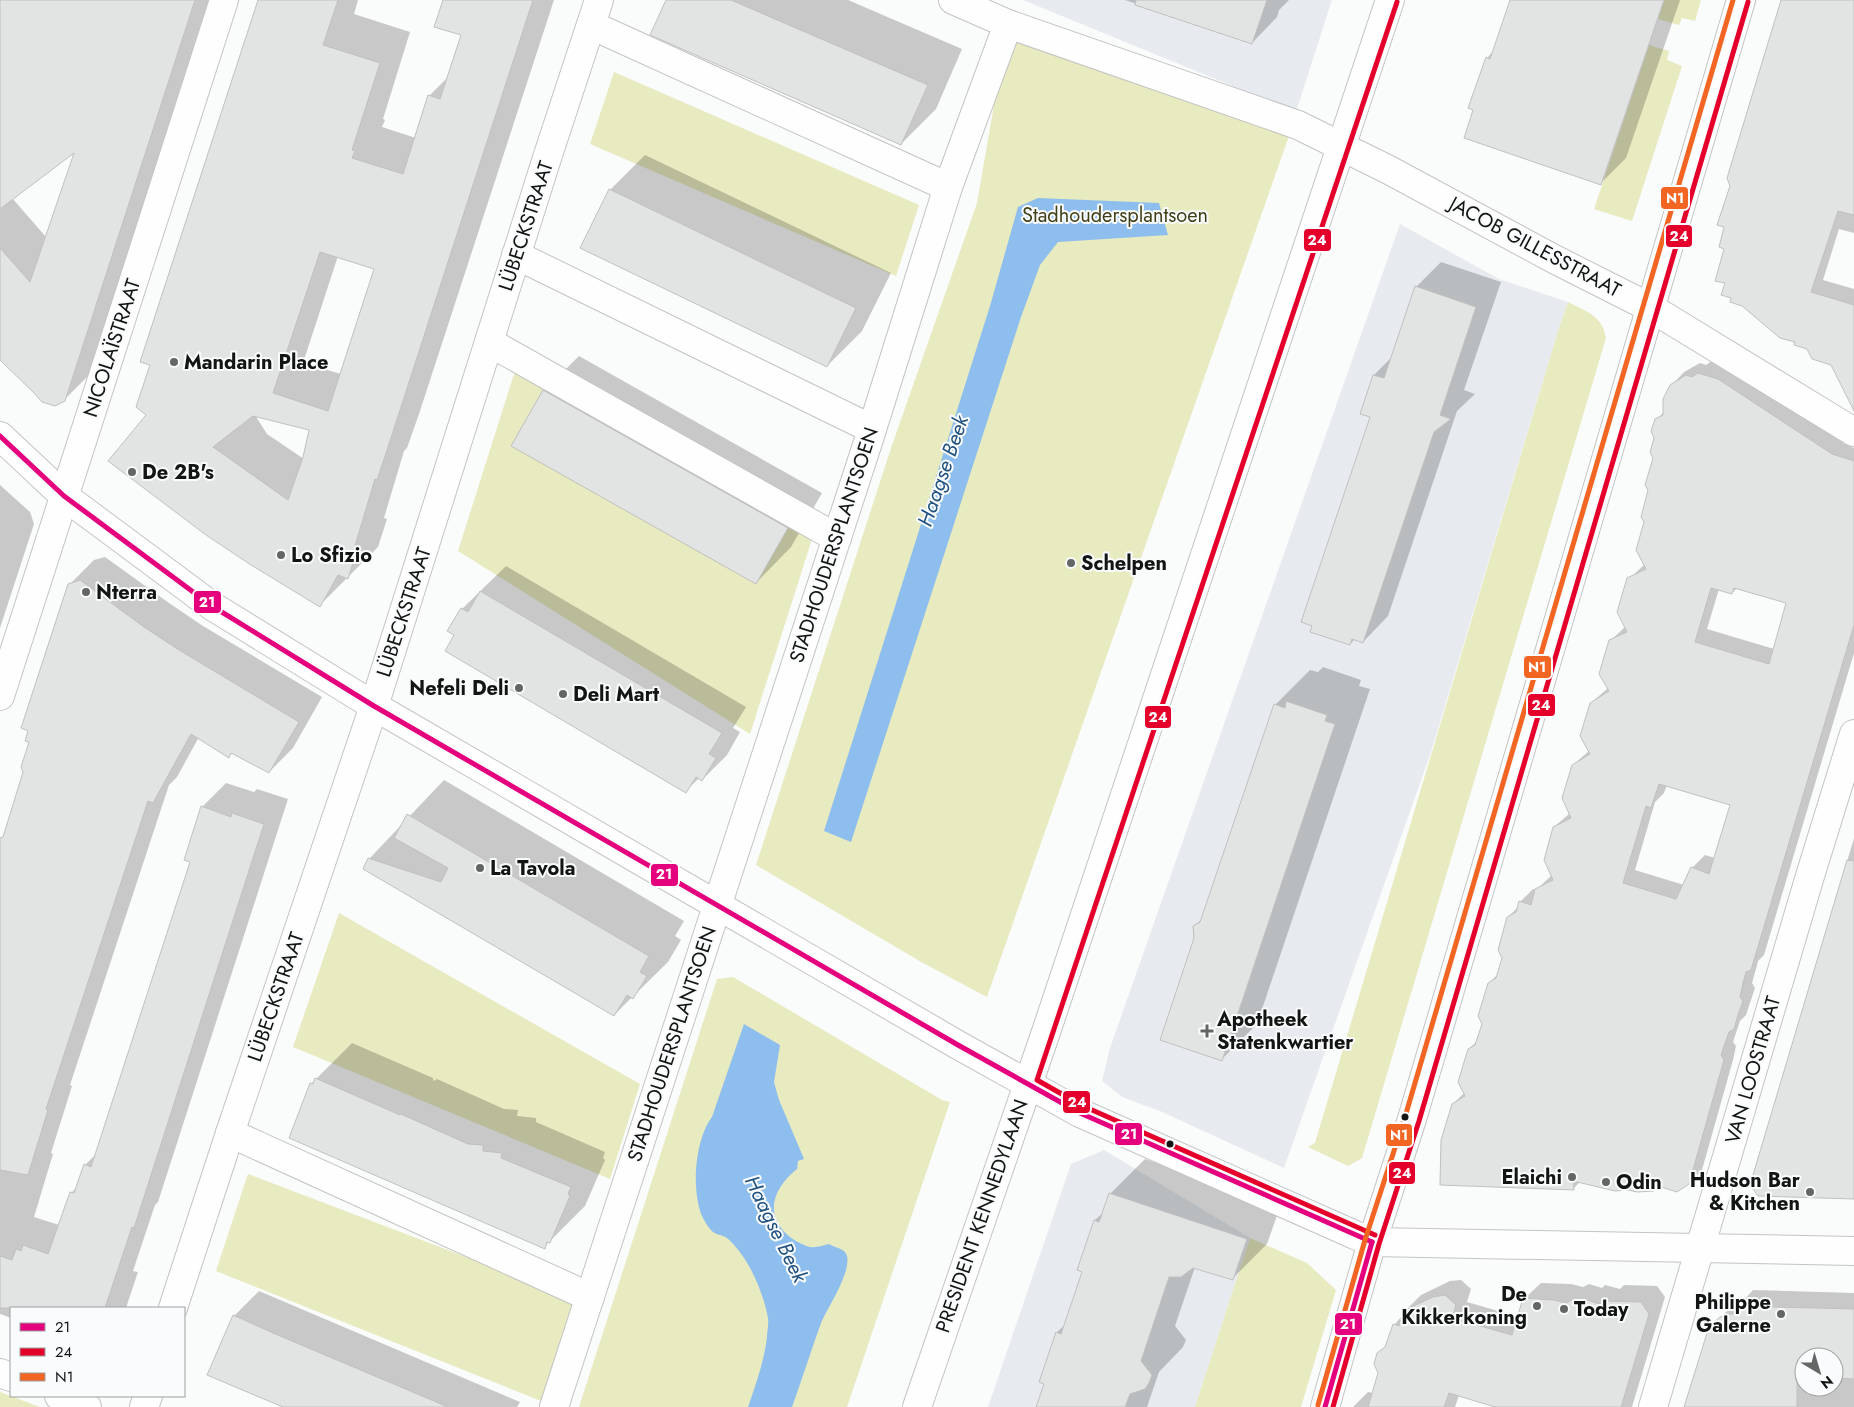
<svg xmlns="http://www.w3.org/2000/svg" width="1854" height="1407" viewBox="0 0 1854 1407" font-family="Jost,sans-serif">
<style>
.built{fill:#e7ebef}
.green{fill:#e8eac0}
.water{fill:#8dbeed}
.shadow{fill:#0003;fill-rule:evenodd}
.building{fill:#e2e3e3;stroke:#c0c0c0;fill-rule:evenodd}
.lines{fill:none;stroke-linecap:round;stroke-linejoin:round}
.minor-casing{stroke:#c4c4c4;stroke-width:30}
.major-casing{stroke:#c4c4c4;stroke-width:30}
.minor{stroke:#fefefe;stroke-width:28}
.major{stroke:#fefefe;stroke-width:28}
.bus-1-casing{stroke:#f9fbfc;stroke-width:9}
.bus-2-casing{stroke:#f9fbfc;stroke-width:9}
.bus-3-casing{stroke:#f9fbfc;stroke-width:9}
.bus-1{stroke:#e5007d;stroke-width:5}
.bus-2{stroke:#e4002b;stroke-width:5}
.bus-3{stroke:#f26522;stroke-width:5}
.poi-dot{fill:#646565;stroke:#f9fbfc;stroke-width:2}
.bus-dot{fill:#131414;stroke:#f9fbfc;stroke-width:2}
.labels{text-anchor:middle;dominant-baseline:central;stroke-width:4;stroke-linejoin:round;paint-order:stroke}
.park-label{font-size:20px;fill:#3f4017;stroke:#f9fbfc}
.street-label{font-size:20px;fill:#131414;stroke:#f9fbfc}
.poi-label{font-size:20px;font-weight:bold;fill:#131414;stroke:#f9fbfc;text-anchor:start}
.water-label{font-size:21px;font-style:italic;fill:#21527f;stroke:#f9fbfc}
.line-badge{stroke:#f9fbfc;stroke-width:2}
.badge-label{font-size:14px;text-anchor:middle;font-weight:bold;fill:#fff}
</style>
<rect width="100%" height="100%" fill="#fafbfb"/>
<g class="built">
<polygon points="1023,0 1332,0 1296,112"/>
<polygon points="1400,224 1499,279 1568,302 1558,331 1431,752 1284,1168 1160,1111 1122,1097 1102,1081 1110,1048"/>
<polygon points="1104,1150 1250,1238 1195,1407 988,1407 1071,1164"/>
</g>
<g class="green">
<polygon points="1664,0 1701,0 1695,21 1682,18 1679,25 1658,19"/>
<polygon points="1008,24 1290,133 987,997 923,963 756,865 891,448 977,203"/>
<polygon points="1649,45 1669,51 1667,60 1682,66 1632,221 1594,209"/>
<polygon points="614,72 919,205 896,276 590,144"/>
<path d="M1568,302C1587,312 1602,315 1606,338L1362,1158L1348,1166L1308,1147L1315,1143L1558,331Z"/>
<polygon points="515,371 812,539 750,734 458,551"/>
<polygon points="339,913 640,1084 610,1179 293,1047"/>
<polygon points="733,977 942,1100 950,1102 847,1407 579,1407 717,979"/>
<polygon points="248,1174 574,1298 541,1401 216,1271"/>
<polygon points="1250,1238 1307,1263 1336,1290 1301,1407 1195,1407"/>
<polygon points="0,1392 40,1407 0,1407"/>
</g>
<g class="water">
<polygon points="1038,198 1159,203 1168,235 1058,242 1040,265 1021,317 851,842 824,831 990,306 1018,207"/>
<path d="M744,1024L780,1045L774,1082L779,1100L804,1159L798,1161L797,1169C773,1188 763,1215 790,1237C795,1241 803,1245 810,1247C816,1248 824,1245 829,1244C835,1248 845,1248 847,1256C851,1273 828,1307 821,1323C811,1351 802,1379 792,1407H748C756,1384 764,1362 767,1337C767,1331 769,1324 768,1318C763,1291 748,1256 727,1238C723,1235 717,1235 713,1232C709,1229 704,1220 702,1216C691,1190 695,1139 712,1117Z"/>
</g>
<g class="shadow">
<path d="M0,0H214L94,370L64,400L0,358ZM77,149L46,237L12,198Z"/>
<path d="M260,0H358L354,14L410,32L383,119L385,120L382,127L416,138L429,96L449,76L474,0H554L419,414L407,448L404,451L384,518L387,519L378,547L320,605L148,414L152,364ZM338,256L376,268L341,374L303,363ZM255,415L311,430L304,459L267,434Z"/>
<polygon points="667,0 848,0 962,49 936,109 901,144"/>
<polygon points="1125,0 1289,0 1279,10 1277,17 1252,43"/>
<polygon points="1512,0 1680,0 1626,158 1601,183 1475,109 1487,58 1494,50"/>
<polygon points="1781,0 1854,0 1854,233 1839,229 1823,280 1854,289 1854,379 1796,341 1733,297 1726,283 1726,227 1732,186"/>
<polygon points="645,155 891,273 862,331 827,366 610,190"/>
<polygon points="1441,262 1501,282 1464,390 1475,394 1457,411 1388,616 1363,642 1355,639 1350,644 1372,417 1362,413 1374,375 1392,357 1416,287"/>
<polygon points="579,356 822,493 791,547 756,583 544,391"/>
<path d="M1712,361L1844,440L1843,443L1854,448V653L1764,955L1758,961L1756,969L1752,983L1755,988L1746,1015L1740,1021L1733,1042L1736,1046L1733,1060L1702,1170L1688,1184L1658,1185L1654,1189L1581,1181L1573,1189L1453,1104L1465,1092L1469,1049L1478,1040L1484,1024L1489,983L1498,974L1503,958L1508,917L1518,907L1520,902L1533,889L1536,890L1552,875L1554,827L1570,813L1573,765L1590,750L1591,703L1608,688L1610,641L1626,626L1629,579L1645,564V522L1655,458L1656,420L1664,412L1671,386L1684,372L1700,363L1706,365ZM1737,588L1788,602L1774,649L1707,629L1719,589L1732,593ZM1667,785L1732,804L1715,858L1705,855L1692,868L1684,885L1635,870L1655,802L1664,793Z"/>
<polygon points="0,485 30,512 34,524 0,628"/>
<polygon points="105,557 169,603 203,626 322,697 293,748 269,772 232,752 228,756 199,737 177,777 169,785 70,1085 72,1086 51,1153 53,1154 34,1217 59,1225 72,1192 78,1186 85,1165 96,1154 192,862 202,807 226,783 254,792 257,789 288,799 158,1202 155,1205 133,1271 138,1272 126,1308 11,1308 11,1318 0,1314 0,846 24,772 69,585 94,560"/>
<polygon points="506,566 746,707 733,728 740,732 727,755 702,780 699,778 686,791 456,635 462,609"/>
<polygon points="1323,667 1361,680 1359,686 1370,689 1257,1024 1221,1060 1194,926 1203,918 1275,705 1310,670 1318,672"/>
<polygon points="444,780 684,921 675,936 681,940 668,962 614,1015 369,859"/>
<polygon points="1854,838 1854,1198 1751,1185"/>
<polygon points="352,1043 433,1078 433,1081 437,1079 504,1109 518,1110 517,1116 536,1118 536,1122 605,1152 603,1158 605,1160 585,1206 544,1247 311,1084"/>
<polygon points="1145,1159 1281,1204 1267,1244 1232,1279 1195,1267 1175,1326 1186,1340 1183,1347 1159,1372 1147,1407 1038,1407 1046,1384 1041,1382 1057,1332 1066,1324 1083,1271 1079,1270 1095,1220 1104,1212 1110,1194"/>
<polygon points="1461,1280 1471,1289 1467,1302 1519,1317 1524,1299 1541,1283 1571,1284 1583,1287 1589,1284 1602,1288 1605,1285 1620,1289 1624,1285 1657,1286 1665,1297 1632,1407 1499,1407 1459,1395 1455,1407 1353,1407 1368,1392 1373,1393 1380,1373 1378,1353 1388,1344 1394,1325 1403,1315 1404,1312 1421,1295 1450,1281"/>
<path d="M1753,1290L1854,1293V1407H1686L1712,1325L1738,1301L1744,1300ZM1804,1357H1834V1387H1804Z"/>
<polygon points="259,1291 520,1402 517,1407 286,1407 234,1316"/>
</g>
<g class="building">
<polygon points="0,0 195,0 65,401 55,406 42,402 35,394 0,360 0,248 30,282 74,153 0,209"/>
<path d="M258,0H338L323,45L380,63L352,150L355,151L352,158L403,174L428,95L440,99L461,35L434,27L443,0H533L388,447L377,480L375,479L354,549L357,550L348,579L338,575L320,607L251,565L206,535L108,461L146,415L136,407L150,365L140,362ZM320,252L374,269L328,411L273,393ZM253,416L309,430L303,457L288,500L213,447Z"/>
<polygon points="666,0 731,0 928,85 901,145 650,35"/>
<polygon points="1136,0 1267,0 1252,44 1135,5"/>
<polygon points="1510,0 1664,0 1601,185 1464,138 1473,110 1468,108 1486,57 1490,59"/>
<polygon points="1781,0 1854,0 1854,215 1838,211 1811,292 1854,305 1854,411 1831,365 1812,359 1807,349 1794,345 1795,342 1780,338 1742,306 1730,302 1731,298 1721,295 1725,283 1715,281 1724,249 1719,247 1724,227 1717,225 1730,186 1727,178"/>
<polygon points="609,189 856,308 827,367 580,248"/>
<polygon points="1415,286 1476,307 1440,415 1451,419 1434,432 1363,643 1352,639 1350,645 1310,632 1312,626 1301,622 1370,417 1360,414 1373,375 1384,378"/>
<path d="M1698,373L1718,379L1832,454L1854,461V625L1751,970L1746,972L1743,983L1740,997L1743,1001L1738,1015L1734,1029L1729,1032L1721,1055L1724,1060L1720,1074L1689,1184L1677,1192L1655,1185L1654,1191L1637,1192L1628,1190L1615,1191L1573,1181L1574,1190L1440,1185L1441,1140L1452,1104L1465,1096L1458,1082L1468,1049L1475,1045L1482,1024L1478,1016L1488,983L1496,978L1502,958L1498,950L1507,917L1516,912L1519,901L1531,905L1535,889L1553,880L1544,860L1553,827L1571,818L1562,798L1572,765L1590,754L1580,736L1590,703L1609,691L1599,674L1609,640L1627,632L1617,612L1627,578L1646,569L1636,550L1644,522L1641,517L1648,490L1645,485L1653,458L1650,452L1654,438L1651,431L1655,419L1663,415V399L1670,385L1686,375L1692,377ZM1711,588L1732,594L1734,588L1786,603L1769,664L1695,642ZM1659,784L1730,805L1709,874L1691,867L1676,899L1623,883L1646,806L1651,808Z"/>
<polygon points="543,390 788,528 756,584 511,446"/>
<polygon points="80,580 144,627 179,650 299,722 269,773 231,753 229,758 191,734 153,803 148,801 46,1109 48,1110 28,1175 0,1170 0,838 3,837 23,772 21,767 29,742 25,741 28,731 21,728 68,584"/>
<polygon points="480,591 722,733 709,754 716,758 702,781 696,777 686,793 445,651 454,635 447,631 461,608 468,612"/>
<polygon points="1286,701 1327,715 1325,721 1335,724 1222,1061 1160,1040 1194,938 1193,926 1200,922 1274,704 1285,708"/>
<polygon points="201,806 231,817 232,813 264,824 134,1228 132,1227 105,1308 0,1308 0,1256 12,1260 16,1249 21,1251 23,1245 48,1254 70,1192 74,1193 84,1164 91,1167 190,862 184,860"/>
<polygon points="407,814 649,956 640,972 647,976 633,999 627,995 614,1016 363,869 368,858 441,882 448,868 394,838"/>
<polygon points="1847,860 1854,861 1854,1199 1758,1196 1750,1185"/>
<polygon points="315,1078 398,1114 398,1115 401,1114 468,1144 483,1145 483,1151 502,1153 501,1158 571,1187 568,1194 570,1196 550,1243 547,1242 545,1249 289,1138 310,1083 313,1084"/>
<polygon points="1109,1193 1247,1239 1233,1280 1193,1268 1181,1277 1169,1277 1141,1361 1152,1375 1149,1383 1145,1389 1130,1394 1125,1407 1036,1407 1044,1384 1039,1382 1056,1332 1061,1334 1082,1272 1077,1270 1094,1220 1099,1222"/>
<polygon points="1445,1295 1456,1305 1452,1318 1512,1335 1523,1298 1554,1300 1566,1303 1572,1300 1586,1304 1587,1300 1606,1306 1606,1301 1641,1302 1649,1314 1621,1407 1495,1407 1449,1393 1444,1407 1368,1407 1378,1373 1374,1364 1377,1353 1385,1347 1393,1324 1399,1326 1403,1311 1433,1297"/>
<polygon points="1736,1306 1854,1309 1854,1379 1834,1378 1834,1357 1804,1357 1804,1378 1797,1377 1797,1407 1684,1407 1707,1333 1711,1325 1720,1317 1736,1313"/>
<polygon points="233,1315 273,1333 448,1407 283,1407 259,1397 207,1375"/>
</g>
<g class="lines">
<g class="minor-casing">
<g id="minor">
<polyline points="953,0 1008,24 1298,125 1389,170 1554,259 1651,308 1854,432"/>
<polyline points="591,25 948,187"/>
<polyline points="516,255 872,429"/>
<polyline points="489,342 837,538"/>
<polyline points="0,436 64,496 212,606 374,706 958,1045 1080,1113 1355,1235 1372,1242 1854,1251"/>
<polyline points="0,696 224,0"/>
<polyline points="230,1133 590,1297"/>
<polyline points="173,1308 230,1133 374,706 547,158 599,0"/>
<polyline points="144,1407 148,1396"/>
<polyline points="554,1407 869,439 948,187 1008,24"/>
<polyline points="1325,1407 1372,1242 1412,1119 1741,0"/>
<polyline points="1653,1407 1810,876 1854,734"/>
</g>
</g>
<g class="major-casing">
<g id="major">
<polyline points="0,1373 11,1377"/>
<polyline points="59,1396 87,1407"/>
<polyline points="917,1407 1046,1032 1390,0"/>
</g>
</g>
<use href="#minor" class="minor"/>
<use href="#major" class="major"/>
<g class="bus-1-casing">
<g id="bus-1">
<polyline points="0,436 64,496 212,606 374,706 958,1045 1080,1113 1372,1242"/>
<polyline points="1325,1407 1372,1242"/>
</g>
</g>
<g class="bus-2-casing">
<g id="bus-2">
<polyline points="1375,1235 1083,1106 1037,1080 1397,2"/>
<polyline points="1333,1407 1379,1244 1419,1121 1748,2"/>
</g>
</g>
<g class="bus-3-casing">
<polyline id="bus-3" points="1318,1405 1365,1240 1405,1117 1733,0"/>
</g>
<use href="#bus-1" class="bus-1"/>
<use href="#bus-2" class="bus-2"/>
<use href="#bus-3" class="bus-3"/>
</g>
<g class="poi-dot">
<circle cx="174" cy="362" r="5"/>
<circle cx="132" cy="472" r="5"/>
<circle cx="281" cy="555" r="5"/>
<circle cx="1071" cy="563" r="5"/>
<circle cx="86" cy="592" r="5"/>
<circle cx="519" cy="688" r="5"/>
<circle cx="563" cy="694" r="5"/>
<circle cx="480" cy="868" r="5"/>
<path d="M1204.5 1023.5h5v5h5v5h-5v5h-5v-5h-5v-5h5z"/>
<circle cx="1572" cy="1177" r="5"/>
<circle cx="1606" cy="1182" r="5"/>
<circle cx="1810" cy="1192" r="5"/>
<circle cx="1537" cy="1306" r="5"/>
<circle cx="1564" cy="1309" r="5"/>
<circle cx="1781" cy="1314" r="5"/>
</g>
<g class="bus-dot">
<circle cx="1405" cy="1117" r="4.5"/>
<circle cx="1170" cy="1144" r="4.5"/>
</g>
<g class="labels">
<g class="park-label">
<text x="1115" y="215">Stadhoudersplantsoen</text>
</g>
<g class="street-label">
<text transform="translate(526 226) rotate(-72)">LÜBECKSTRAAT</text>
<text transform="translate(1535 247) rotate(28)">JACOB GILLESSTRAAT</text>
<text transform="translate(112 348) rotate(-72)">NICOLAÏSTRAAT</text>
<text transform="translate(834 545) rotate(-72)">STADHOUDERSPLANTSOEN</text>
<text transform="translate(404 612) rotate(-72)">LÜBECKSTRAAT</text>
<text transform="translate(276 997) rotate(-71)">LÜBECKSTRAAT</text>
<text transform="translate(672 1044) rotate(-72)">STADHOUDERSPLANTSOEN</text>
<text transform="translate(1753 1070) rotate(-74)">VAN LOOSTRAAT</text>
<text transform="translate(982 1216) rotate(-71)">PRESIDENT KENNEDYLAAN</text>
</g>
<g class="poi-label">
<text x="184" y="362">Mandarin Place</text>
<text x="142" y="472">De 2B's</text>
<text x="291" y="555">Lo Sfizio</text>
<text x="1081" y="563">Schelpen</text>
<text x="96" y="592">Nterra</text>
<text x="509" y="688" text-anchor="end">Nefeli Deli</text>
<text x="573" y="694">Deli Mart</text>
<text x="490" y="868">La Tavola</text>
<text x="1217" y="1019">Apotheek<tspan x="1217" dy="23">Statenkwartier</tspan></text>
<text x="1562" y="1177" text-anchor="end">Elaichi</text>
<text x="1800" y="1180" text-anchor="end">Hudson Bar<tspan x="1800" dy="23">&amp; Kitchen</tspan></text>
<text x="1616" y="1182">Odin</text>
<text x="1527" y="1294" text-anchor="end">De<tspan x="1527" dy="23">Kikkerkoning</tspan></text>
<text x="1771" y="1302" text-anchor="end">Philippe<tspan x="1771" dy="23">Galerne</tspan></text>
<text x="1574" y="1309">Today</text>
</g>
<g class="water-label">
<text transform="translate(943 471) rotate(-71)">Haagse Beek</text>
<text transform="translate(776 1229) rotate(64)">Haagse Beek</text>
</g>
</g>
<g class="line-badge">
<rect x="1660" y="186" width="29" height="24" rx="5" fill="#f26522"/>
<rect x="1665" y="224" width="28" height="24" rx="5" fill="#e4002b"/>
<rect x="1303" y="228" width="29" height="24" rx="5" fill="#e4002b"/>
<rect x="193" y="590" width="29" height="24" rx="5" fill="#e5007d"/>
<rect x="1523" y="655" width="29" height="24" rx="5" fill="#f26522"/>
<rect x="1527" y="693" width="29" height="24" rx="5" fill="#e4002b"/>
<rect x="1144" y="705" width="28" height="24" rx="5" fill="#e4002b"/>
<rect x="650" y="863" width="29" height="24" rx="5" fill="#e5007d"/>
<rect x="1062" y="1090" width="29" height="24" rx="5" fill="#e4002b"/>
<rect x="1114" y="1122" width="29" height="24" rx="5" fill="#e5007d"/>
<rect x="1385" y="1123" width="28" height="24" rx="5" fill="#f26522"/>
<rect x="1388" y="1161" width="28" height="24" rx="5" fill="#e4002b"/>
<rect x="1334" y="1312" width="29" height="24" rx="5" fill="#e5007d"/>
</g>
<g class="badge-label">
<text x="1675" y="203">N1</text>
<text x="1679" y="241">24</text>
<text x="1317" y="245">24</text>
<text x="207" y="607">21</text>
<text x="1537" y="672">N1</text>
<text x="1541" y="710">24</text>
<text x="1158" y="722">24</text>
<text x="664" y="879">21</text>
<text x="1077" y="1107">24</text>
<text x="1129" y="1139">21</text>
<text x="1399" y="1140">N1</text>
<text x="1402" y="1178">24</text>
<text x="1348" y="1329">21</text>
</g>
<rect x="10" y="1307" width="175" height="90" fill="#f9fbfc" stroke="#9d9f9f"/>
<rect x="20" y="1323" width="25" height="8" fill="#e5007d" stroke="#9d9f9f"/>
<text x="55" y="1332" font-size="15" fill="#131414">21</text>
<rect x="20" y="1348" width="25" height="8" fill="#e4002b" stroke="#9d9f9f"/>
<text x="55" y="1357" font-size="15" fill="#131414">24</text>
<rect x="20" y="1373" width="25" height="8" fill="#f26522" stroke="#9d9f9f"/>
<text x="55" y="1382" font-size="15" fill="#131414">N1</text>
<g transform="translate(1819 1372) rotate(142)"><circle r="24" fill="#f9fbfc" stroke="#9d9f9f"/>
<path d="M0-4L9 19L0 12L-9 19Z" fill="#646565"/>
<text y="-8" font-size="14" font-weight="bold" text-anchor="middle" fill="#131414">N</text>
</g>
</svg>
